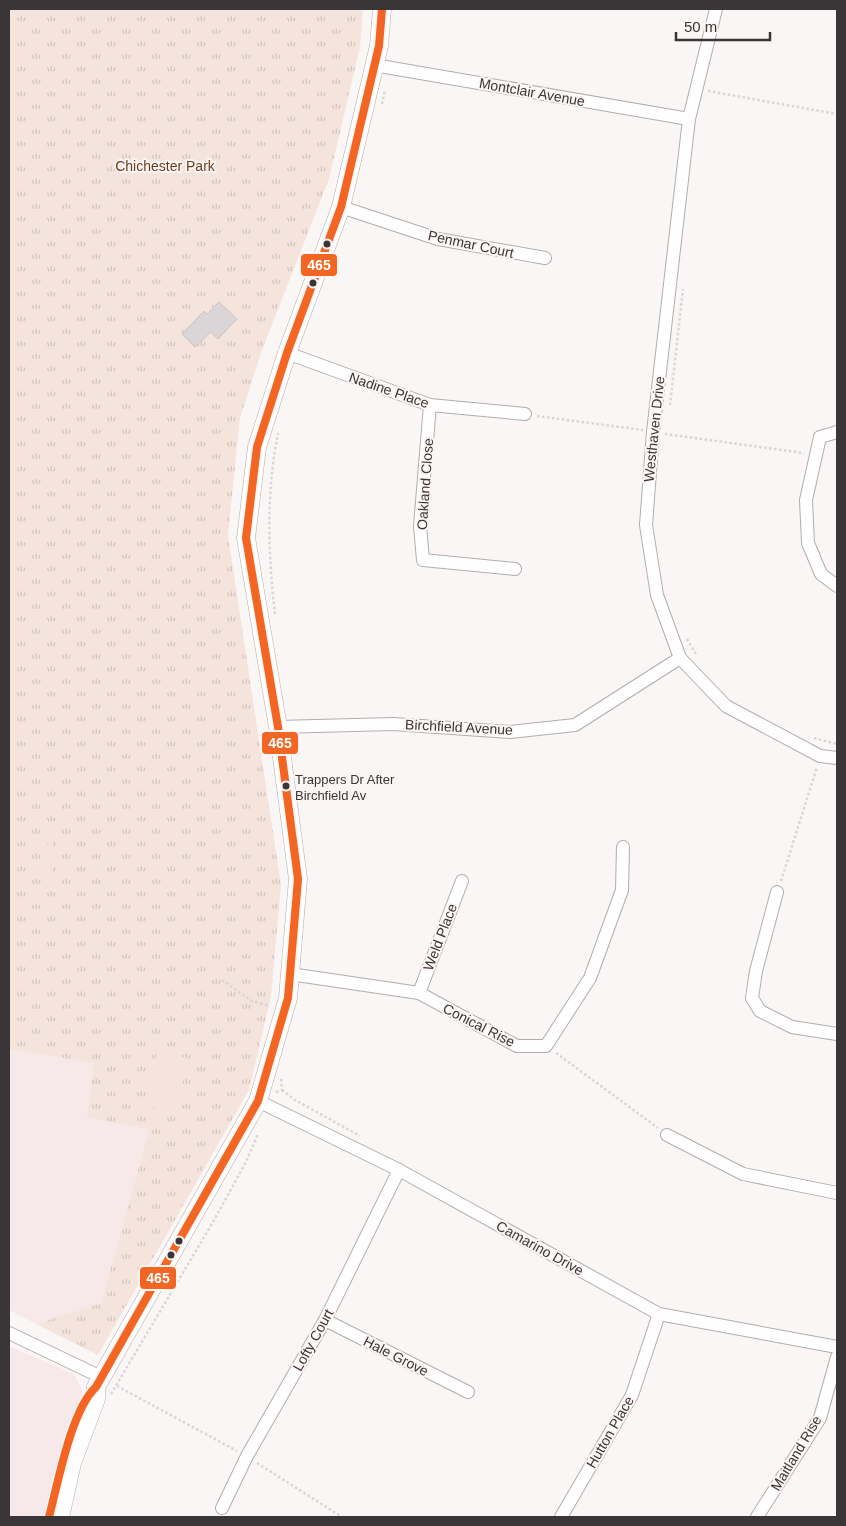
<svg xmlns="http://www.w3.org/2000/svg" width="846" height="1526" viewBox="0 0 846 1526" font-family="Arial,sans-serif">
<style>
.built{fill:#f7e9ea}
.grass{fill:url(#grass-tufts)}
.pitch{fill:#f4e4db}
.building{fill:#dad6d7;stroke:#c9c4c6}
.lines{fill:none;stroke-linecap:round;stroke-linejoin:round}
.street-casing{stroke:#b2adad;stroke-width:14}
.secondary-casing{stroke:#b2adad;stroke-width:19}
.path{stroke:#d7d6d6;stroke-width:2.5;stroke-dasharray:2.5 2.5;stroke-linecap:butt}
.street{stroke:#fefefe;stroke-width:12}
.secondary{stroke:#fefefe;stroke-width:18}
.bus-1-casing{stroke:#fdf4f4;stroke-width:11}
.bus-1{stroke:#f26522;stroke-width:8}
.bus-dot{fill:#3a3536;stroke:#fdf4f4;stroke-width:2}
.labels{text-anchor:middle;dominant-baseline:central;stroke-width:4;stroke-linejoin:round;paint-order:stroke}
.bus-label{font-size:13px;fill:#3a3536;stroke:#fdf4f4;text-anchor:start}
.street-label{font-size:14px;fill:#3a3536;stroke:#fdf4f4}
.park-label{font-size:14px;fill:#673f1f;stroke:#fdf4f4}
.line-badge{stroke:#fdf4f4;stroke-width:2}
.badge-label{font-size:14px;text-anchor:middle;font-weight:bold;fill:#fff}
</style>
<defs>
<pattern id="grass-tufts" width="24" height="20" patternUnits="userSpaceOnUse" patternTransform="scale(1.25)"><rect width="24" height="20" fill="#f4e4db"/><path d="M3 7l-1-3M5 7V3M7 7l1-3M15 17l-1-3M17 17v-4M19 17l1-3" fill="none" stroke="#d2c4bd"/></pattern>
</defs>
<rect width="100%" height="100%" fill="#fbf6f6"/>
<g class="built">
<polygon points="9,1049 95,1063 149,1130 101,1303 36,1324 9,1310"/>
<polygon points="9,1346 74,1374 82,1390 82,1397 66,1441 44,1517 9,1517"/>
</g>
<polygon class="grass" points="9,9 363,9 360,47 329,179 262,350 240,418 228,535 281,885 271,996 249,1090 98,1355 36,1324 101,1303 149,1130 87,1117 94,1063 9,1049"/>
<g class="pitch">
<polygon points="48,837 53,837 51,888 45,886"/>
<polygon points="157,1052 187,1058 177,1113 148,1107"/>
</g>
<polygon class="building" points="219,302 237,319 218,339 211,332 195,347 182,334 204,311 207,314"/>
<g class="lines">
<g class="street-casing">
<g id="street">
<polyline points="716,9 689,119 653,432 646,525 657,595 680,658 726,706 820,756 837,758"/>
<polyline points="374,65 689,119"/>
<polyline points="341,207 438,239 545,258"/>
<polyline points="287,353 430,405 525,414"/>
<polyline points="430,405 420,526 423,560 515,569"/>
<polyline points="837,432 820,437 806,500 808,543 821,574 837,586"/>
<polyline points="278,727 393,724 510,732 575,725 680,658"/>
<polyline points="777,892 756,971 752,998 760,1011 792,1027 837,1034"/>
<polyline points="290,974 419,993 517,1046 546,1046 590,978 622,890 623,847"/>
<polyline points="419,993 462,881"/>
<polyline points="258,1101 399,1170 659,1314 837,1347"/>
<polyline points="667,1135 743,1174 837,1193"/>
<polyline points="325,1320 468,1392"/>
<polyline points="9,1333 101,1377"/>
<polyline points="222,1508 247,1456 325,1320 399,1170"/>
<polyline points="561,1517 632,1395 659,1314"/>
<polyline points="757,1517 820,1418 837,1357"/>
</g>
</g>
<g class="secondary-casing">
<polyline id="secondary" points="60,1517 72,1463 96,1399 96,1387 258,1101 288,998 298,879 278,727 246,538 257,447 287,353 341,207 379,46 382,9"/>
</g>
<g class="path">
<polyline points="708,91 837,114"/>
<polyline points="382,104 385,90"/>
<polyline points="670,405 683,289"/>
<polyline points="537,416 643,430"/>
<polyline points="665,434 804,453"/>
<path d="M275,614C268,554 266,493 278,433"/>
<polyline points="687,639 697,656"/>
<polyline points="297,737 297,751"/>
<polyline points="814,738 837,744"/>
<polyline points="781,881 817,767"/>
<polyline points="222,980 252,1001 270,1006"/>
<polyline points="556,1053 658,1128"/>
<polyline points="282,1090 295,1100 360,1136"/>
<polyline points="276,1092 282,1090 281,1078"/>
<polyline points="117,1386 237,1451"/>
<polyline points="111,1394 213,1222 246,1162 258,1134"/>
<polyline points="257,1463 342,1517"/>
</g>
<use href="#street" class="street"/>
<use href="#secondary" class="secondary"/>
<g class="bus-1-casing">
<path id="bus-1" d="M49,1517C58,1483 71,1410 96,1387L258,1101L288,998L298,879L278,727L246,538L257,447L287,353L341,207L379,46L382,9"/>
</g>
<use href="#bus-1" class="bus-1"/>
</g>
<g class="bus-dot">
<circle cx="327" cy="244" r="4.5"/>
<circle cx="313" cy="283" r="4.5"/>
<circle cx="286" cy="786" r="4.5"/>
<circle cx="179" cy="1241" r="4.5"/>
<circle cx="171" cy="1255" r="4.5"/>
</g>
<g class="labels">
<g class="bus-label">
<text x="295" y="779">Trappers Dr After<tspan x="295" dy="16">Birchfield Av</tspan></text>
</g>
<g class="street-label">
<text transform="translate(532 92) rotate(10)">Montclair Avenue</text>
<text transform="translate(471 244) rotate(12)">Penmar Court</text>
<text transform="translate(389 390) rotate(19)">Nadine Place</text>
<text transform="translate(654 429) rotate(-84)">Westhaven Drive</text>
<text transform="translate(425 484) rotate(-86)">Oakland Close</text>
<text transform="translate(459 727) rotate(3)">Birchfield Avenue</text>
<text transform="translate(440 937) rotate(-69)">Weld Place</text>
<text transform="translate(479 1025) rotate(27)">Conical Rise</text>
<text transform="translate(540 1248) rotate(29)">Camarino Drive</text>
<text transform="translate(313 1340) rotate(-61)">Lofty Court</text>
<text transform="translate(396 1356) rotate(27)">Hale Grove</text>
<text transform="translate(610 1432) rotate(-60)">Hutton Place</text>
<text transform="translate(796 1453) rotate(-59)">Maitland Rise</text>
</g>
<g class="park-label">
<text x="165" y="166">Chichester Park</text>
</g>
</g>
<g class="line-badge">
<rect x="300" y="253" width="38" height="24" rx="5" fill="#f26522"/>
<rect x="261" y="731" width="38" height="24" rx="5" fill="#f26522"/>
<rect x="139" y="1266" width="38" height="24" rx="5" fill="#f26522"/>
</g>
<g class="badge-label">
<text x="319" y="270">465</text>
<text x="280" y="748">465</text>
<text x="158" y="1283">465</text>
</g>
<rect width="846" height="1526" fill="none" stroke="#3a3536" stroke-width="20"/>
<path d="M676 32v8h94v-8" fill="none" stroke="#3a3536" stroke-width="2.5"/>
<text x="684" y="32" font-size="15" fill="#3a3536" stroke="#fdf4f4" stroke-width="4" paint-order="stroke">50 m</text>
</svg>
